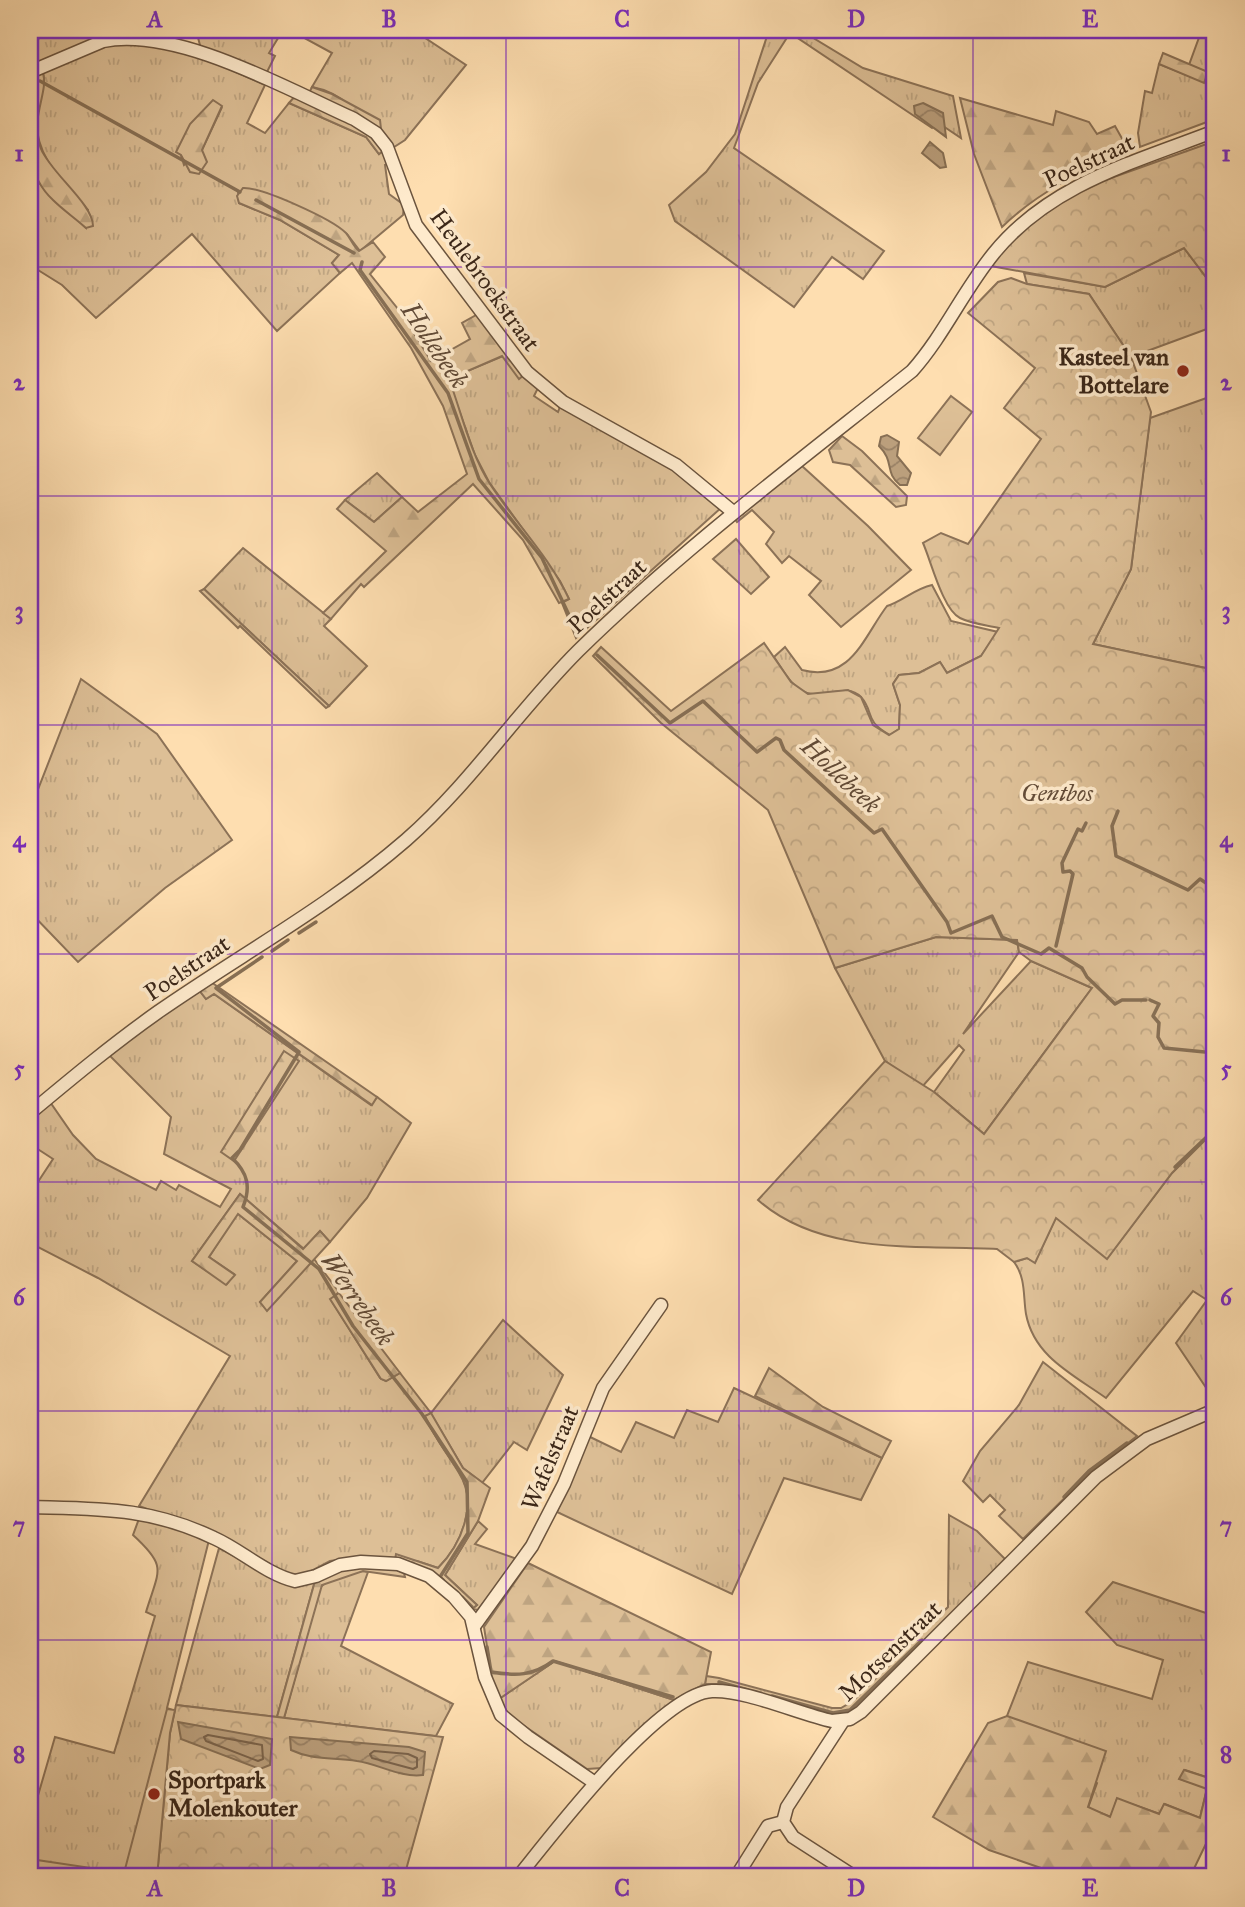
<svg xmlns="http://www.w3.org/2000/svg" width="1245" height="1907" viewBox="0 0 1245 1907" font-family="'IM FELL Great Primer',serif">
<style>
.grass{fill:url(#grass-tufts);stroke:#8c7257;stroke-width:2;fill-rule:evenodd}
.forest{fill:url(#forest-firs);stroke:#8c7257;stroke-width:2}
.park{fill:url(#park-crowns);stroke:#8c7257;stroke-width:2}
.pitch{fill:#ddbf96;stroke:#8c7257;stroke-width:2}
.water{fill:url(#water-waves);stroke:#876f54;stroke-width:2}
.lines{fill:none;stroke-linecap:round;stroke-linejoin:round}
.shore{stroke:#7a624a;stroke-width:2}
.stream{stroke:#876f54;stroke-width:3.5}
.minor-casing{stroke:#6b543e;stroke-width:15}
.minor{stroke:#feeacc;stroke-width:12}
.grid{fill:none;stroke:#7b2cbf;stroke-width:2;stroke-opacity:0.55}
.poi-dot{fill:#8f2418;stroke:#feeacc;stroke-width:2.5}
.labels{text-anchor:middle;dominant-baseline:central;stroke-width:7;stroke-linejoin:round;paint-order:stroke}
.street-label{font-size:24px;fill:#3a2618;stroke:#feeacc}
.poi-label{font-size:24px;font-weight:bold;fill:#3a2618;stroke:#feeacc;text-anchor:end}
.park-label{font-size:24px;font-style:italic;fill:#634c38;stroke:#feeacc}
.water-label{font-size:26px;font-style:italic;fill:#614a36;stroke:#feeacc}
.neatline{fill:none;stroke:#7b2cbf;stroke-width:2.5}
.grid-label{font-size:23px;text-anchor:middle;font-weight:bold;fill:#7b2cbf}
</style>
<defs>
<pattern id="grass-tufts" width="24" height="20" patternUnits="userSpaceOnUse" patternTransform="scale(1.75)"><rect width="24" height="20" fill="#ddbf96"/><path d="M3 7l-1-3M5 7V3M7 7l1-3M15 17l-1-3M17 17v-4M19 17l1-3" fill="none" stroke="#bea481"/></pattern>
<pattern id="forest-firs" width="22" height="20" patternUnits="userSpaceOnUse" patternTransform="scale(1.75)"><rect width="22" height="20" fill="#ddbf96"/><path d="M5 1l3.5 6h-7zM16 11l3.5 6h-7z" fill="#bea481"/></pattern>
<pattern id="park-crowns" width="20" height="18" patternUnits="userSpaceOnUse" patternTransform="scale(1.75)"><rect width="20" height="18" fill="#ddbf96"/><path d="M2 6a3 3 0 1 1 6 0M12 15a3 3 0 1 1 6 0" fill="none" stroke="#bea481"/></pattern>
<pattern id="water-waves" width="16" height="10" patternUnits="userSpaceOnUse" patternTransform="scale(1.75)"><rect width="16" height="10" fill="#bb9f7c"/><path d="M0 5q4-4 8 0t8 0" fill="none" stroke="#998165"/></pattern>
</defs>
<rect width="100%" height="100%" fill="#fedeb0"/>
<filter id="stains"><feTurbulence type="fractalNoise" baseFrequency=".00286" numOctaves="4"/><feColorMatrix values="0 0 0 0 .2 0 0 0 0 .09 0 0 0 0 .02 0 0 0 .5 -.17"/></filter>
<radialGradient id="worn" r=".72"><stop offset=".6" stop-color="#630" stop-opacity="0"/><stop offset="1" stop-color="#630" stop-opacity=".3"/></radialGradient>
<g class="grass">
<polygon points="41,30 105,30 106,36 30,68"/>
<polygon points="196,30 283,30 269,53 275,56 265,76 201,49"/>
<path d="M297,30H413L466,65L405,140L391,149C369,124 347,93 312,87L332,53L295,33Z"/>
<polygon points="769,30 800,30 863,68 953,96 961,138 937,122 932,128 790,33 758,83 734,148 884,251 863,279 832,257 794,307 675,221 669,205 706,172 735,134"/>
<polygon points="1197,30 1215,30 1215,119 1140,147 1138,133 1145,91 1152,93 1159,64 1204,82 1207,72 1189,65 1201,32"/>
<path d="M119,42L191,52L265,85L247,123L265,133L289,103L366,137L379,154L384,150L391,163L385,165L389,194L404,205L403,215L360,251L347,234L238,191L239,203L280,220L339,255L332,263L340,273L277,331L192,234L96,318L62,285L30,265V163L37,181L86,228L88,210C64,182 33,156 37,116C38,102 46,85 43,73L81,53ZM222,107L202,150L184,165L181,155Z"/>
<polygon points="1184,248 1215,289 1215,326 1131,357 1089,294 1027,284 1024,273 1105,287"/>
<polygon points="503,356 519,378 525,374 538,388 534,396 558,412 561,404 651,452 722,507 576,638 562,603 569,599 560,581 489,482 475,455 448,379"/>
<polygon points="1215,395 1215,670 1093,644 1131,569 1150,418"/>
<polygon points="802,466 868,526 911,570 841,627 809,595 821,581 789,556 782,563 766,544 774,532 752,510 737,522 734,518"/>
<polygon points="377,473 402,497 374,522 345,500"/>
<polygon points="736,539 769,577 751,594 713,559"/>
<polygon points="243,548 331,619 324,626 367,666 329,706 204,589"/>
<path d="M932,585L951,621L998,632L981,656L947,673L940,662L919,673L899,675L893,684L900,705L899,729L890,735C863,720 875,713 861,697C847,682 824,699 807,693C792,688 783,670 774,657L785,647L802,670C851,683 864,636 887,606C903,601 914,589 932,585Z"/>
<polygon points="81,679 157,734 232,840 165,888 78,962 30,912 30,810"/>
<polygon points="936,937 1017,940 1019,952 963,1034 1031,961 1092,988 984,1134 934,1092 964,1050 959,1045 922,1087 885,1061 835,968"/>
<path d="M199,990L206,999L214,994L371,1105L377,1097L411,1123L367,1198L330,1242L320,1231L304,1249L240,1194L192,1261L227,1284L234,1274L209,1257L237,1213L297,1261L260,1302L267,1310L314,1259L339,1292L331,1300L380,1378L386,1381L400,1373L431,1413L503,1320L563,1375L527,1450L514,1442L482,1483L463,1468L431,1414L425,1416C434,1437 447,1453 459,1473C479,1504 461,1545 438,1568L417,1561L343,1559L330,1561L302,1576L286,1573L219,1535L139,1506L230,1356L98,1278L30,1243V1194L53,1159L30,1144V1118L50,1102L73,1135L96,1159L156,1190L161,1181L176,1190L179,1185L220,1207L231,1189L164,1154L171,1117L108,1054ZM284,1052L234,1160L222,1152Z"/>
<path d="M1215,1130V1401L1176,1343L1207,1300L1193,1291L1106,1398C1074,1375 1034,1357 1026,1314C1023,1296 1026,1278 1014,1262L1027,1258L1035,1262L1056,1217L1107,1258L1172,1173Z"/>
<polygon points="1043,1362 1137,1436 1091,1472 1023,1539 999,1516 1005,1510 990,1495 983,1502 963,1481 980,1451 1019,1405"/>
<polygon points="734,1388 882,1458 861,1500 784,1478 732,1594 557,1512 586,1435 621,1452 636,1422 674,1438 687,1410 718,1422"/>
<polygon points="949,1515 977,1531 1005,1559 857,1709 834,1715 722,1684 705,1684 706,1676 719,1678 832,1708 841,1708 853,1701 948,1607"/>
<path d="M140,1516L209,1540L167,1708L172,1710L153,1877L30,1875V1823L55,1737L114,1753L155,1616L146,1612C159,1569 168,1567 133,1535Z"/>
<polygon points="478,1521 487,1529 475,1544 517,1559 478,1610 472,1609 477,1605 445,1575"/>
<polygon points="219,1548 280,1581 315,1581 277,1717 176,1705"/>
<path d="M363,1571L368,1572L341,1646L453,1704L436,1736L284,1718L319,1590C326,1577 350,1573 363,1571Z"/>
<polygon points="1113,1582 1215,1616 1215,1780 1185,1770 1180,1779 1207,1788 1200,1818 1165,1804 1160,1814 1117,1799 1111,1817 1088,1808 1097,1783 1007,1716 1028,1662 1152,1699 1163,1660 1117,1645 1086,1612"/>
<polygon points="555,1661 674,1700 602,1768 587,1769 510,1716 499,1699"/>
</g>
<g class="forest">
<polygon points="1163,53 1208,72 1204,83 1159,64"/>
<path d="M43,73C49,92 29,119 41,149C51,173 93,204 93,226L86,228C75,218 63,210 53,200C21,171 30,126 30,87L32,77Z"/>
<polygon points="312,87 332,94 380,120 381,129 378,132 308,95"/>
<polygon points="295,96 360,126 384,150 379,154 366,137 289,103"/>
<path d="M960,98L1053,125L1056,111L1089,122L1097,134L1115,126L1129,151C1082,171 1039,191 1002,227L974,154Z"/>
<polygon points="213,100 222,106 202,150 207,162 199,174 190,172 181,155 176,152 190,124"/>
<path d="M243,188C262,187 332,219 346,233C351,239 353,246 359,251L373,242L385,257L370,274L402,314L431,361L470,339L462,323L478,314L525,374L519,379L502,356L449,379C462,414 470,453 490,484C516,524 549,556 569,599L559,603L523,540L473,484L364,587L361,584L331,619L323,613L386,551L337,509L345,500L374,522L402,497L418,512L467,474L443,406L411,348L352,263L340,273L332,263L339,255L280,220L239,203L237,196Z"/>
<polygon points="842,436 862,451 907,496 906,505 896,507 850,465 833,462 829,450"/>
<polygon points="204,589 329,706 326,708 240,626 238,628 200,591"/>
<polygon points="211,982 377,1097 372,1105 214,994 206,999 199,990"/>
<polygon points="284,1051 299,1061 234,1161 221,1152"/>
<polygon points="240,1194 303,1249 320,1231 330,1242 267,1311 260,1302 297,1261 238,1214 209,1257 235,1275 226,1285 192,1261"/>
<polygon points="339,1293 400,1373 386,1381 381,1379 330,1299"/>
<polygon points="769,1368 823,1407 891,1441 882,1458 755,1396"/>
<path d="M431,1413L463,1468L490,1488L478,1521L445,1575L477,1605L472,1609L458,1595L395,1560L396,1554L438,1568C461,1545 479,1503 459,1472C447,1453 434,1437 425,1416Z"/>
<polygon points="528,1563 711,1652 705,1684 674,1700 555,1661 499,1699 492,1679 484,1627"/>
<polygon points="353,1566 392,1568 404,1573 405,1577 363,1571 322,1585 284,1718 277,1717 315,1581"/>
<polygon points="1007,1716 1106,1751 1088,1807 1110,1817 1117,1798 1159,1814 1164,1804 1200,1818 1207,1789 1179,1779 1184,1770 1215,1780 1215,1825 1190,1877 1067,1877 989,1850 933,1817 988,1723"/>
</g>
<g class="park">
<polygon points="1215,141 1215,289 1184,248 1105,287 991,266 1022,228 1080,189"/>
<path d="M1011,278L1027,284L1089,294L1131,357L1151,412L1131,569L1093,644L1215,670V1130L1172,1173L1107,1259L1056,1218L1035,1263L1027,1258L1014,1262L997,1249C919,1245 821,1256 758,1200L885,1061L934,1092L984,1134L1092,988L1031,961L1019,952L1017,940L936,937L835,968L768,810L661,723L593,656L601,647L671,711L764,643L791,682L808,694L848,690L861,697L873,725L889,735L899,729L900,705L893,684L899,675L919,673L940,662L947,673L981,656L999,628C986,625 972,624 960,618C943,610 931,561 923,543L941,533L968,544L1041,439L1004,408L1035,368L968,313L998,282Z"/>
<polygon points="176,1705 443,1737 404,1877 157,1877 170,1733"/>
</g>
<g class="pitch">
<polygon points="951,396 972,412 940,455 918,438"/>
<polygon points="167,1709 175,1710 170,1733 157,1877 30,1877 30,1859 124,1873"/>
</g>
<g class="water">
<polygon points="923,103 943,113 946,137 915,114 914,106"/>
<polygon points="930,142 943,153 946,167 940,168 922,153"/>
<path d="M887,435L899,442L897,456L911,473L907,485H900C884,472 895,462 879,446L881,437Z"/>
<polygon points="178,1722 272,1739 270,1765 260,1769 181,1739"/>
<path d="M290,1737L409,1747L425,1752L423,1775C400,1778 379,1764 357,1761C333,1757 314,1761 291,1750Z"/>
</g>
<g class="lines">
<g class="shore">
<polygon points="208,1735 262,1745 263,1759 258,1761 206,1741 204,1737"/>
<polygon points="374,1751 408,1754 417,1758 417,1767 413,1769 372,1758 370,1754"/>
</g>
<g class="stream">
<polyline points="40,81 240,192"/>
<polyline points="256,200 354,253"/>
<polyline points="362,262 360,270 448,393 479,479 542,558 577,632"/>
<polyline points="597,655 670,723 703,701 757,752 776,738 780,740 784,750 874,833 882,829 947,922 951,933 992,916 1002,937 1041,954 1049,948 1082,968 1087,977 1115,1004 1122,1000 1146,1000"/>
<polyline points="1118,811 1112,826 1116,856 1188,890 1200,879 1206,883"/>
<polyline points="1212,887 1215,889"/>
<polyline points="299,933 316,922"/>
<polyline points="1056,946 1073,874 1070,871 1063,872 1062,863 1078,829 1082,831 1086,823"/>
<polyline points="272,951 288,940"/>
<path d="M262,957L216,988L299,1052L240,1150L232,1158C248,1173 251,1187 243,1207L319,1269L353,1326L422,1414L467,1482L468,1533L440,1577L443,1580"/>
<polyline points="1150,1000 1159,1004 1153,1016 1159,1023 1158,1037 1164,1048 1215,1053"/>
<polyline points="1215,1110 1215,1126"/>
<polyline points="1175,1167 1215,1129"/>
<polyline points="1064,1497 1089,1471 1127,1443"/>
<polyline points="462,1597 472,1607"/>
<path d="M487,1647L491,1672C516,1676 533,1676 553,1661L673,1697"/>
<polyline points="719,1682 748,1690"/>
<polyline points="772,1696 833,1713 850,1710 922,1640"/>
</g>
<g class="minor-casing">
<g id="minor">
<path d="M30,72L103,41C176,26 287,89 354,119L376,133L387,147L416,225L527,372L563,402L676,465L733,512"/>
<path d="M30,1113C72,1078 114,1043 158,1012C240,955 330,906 406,840C470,784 518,711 578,651C682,549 798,462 912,371C944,335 963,291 994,253C1050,184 1135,162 1215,131"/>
<path d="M30,1507C99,1509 149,1507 214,1538C241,1550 266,1574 295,1581L316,1576L340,1565L361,1562L398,1564L429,1576L454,1597L471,1617L485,1677L501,1715L528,1737L595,1783"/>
<polyline points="475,1625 532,1546 564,1484 603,1388 661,1305"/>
<polyline points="843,1721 787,1807 783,1822 793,1837 855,1877"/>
<path d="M518,1877C552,1835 659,1694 712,1691C743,1689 800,1714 832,1721L850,1719L861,1712L1096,1477L1147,1439L1215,1410"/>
<polyline points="736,1877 768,1826 783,1822"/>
</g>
</g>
<use href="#minor" class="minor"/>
</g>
<path class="grid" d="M272,30V1877M506,30V1877M739,30V1877M973,30V1877M30,267H1215M30,496H1215M30,725H1215M30,954H1215M30,1182H1215M30,1411H1215M30,1640H1215"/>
<g class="poi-dot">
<circle cx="1183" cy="371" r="7"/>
<circle cx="154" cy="1794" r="7"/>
</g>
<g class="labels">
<g class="street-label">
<text transform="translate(1089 161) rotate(-25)">Poelstraat</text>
<text transform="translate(485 280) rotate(54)">Heulebroekstraat</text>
<text transform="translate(607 596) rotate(-43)">Poelstraat</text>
<text transform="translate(187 968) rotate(-34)">Poelstraat</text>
<text transform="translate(550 1458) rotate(-67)">Wafelstraat</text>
<text transform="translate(890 1651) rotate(-44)">Motsenstraat</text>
</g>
<g class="poi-label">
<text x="1169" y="357">Kasteel van<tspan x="1169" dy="28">Bottelare</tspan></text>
<text x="168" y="1780" text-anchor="start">Sportpark<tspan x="168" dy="28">Molenkouter</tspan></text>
</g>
<g class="park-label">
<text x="1057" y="793">Gentbos</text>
</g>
<g class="water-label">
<text transform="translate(435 345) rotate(56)">Hollebeek</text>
<text transform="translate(841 775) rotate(43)">Hollebeek</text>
<text transform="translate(358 1299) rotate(55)">Werrebeek</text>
</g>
</g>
<rect width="1245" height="1907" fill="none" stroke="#fedeb0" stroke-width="77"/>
<rect x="38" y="38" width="1168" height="1830" class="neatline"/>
<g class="grid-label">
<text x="155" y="27">A</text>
<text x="389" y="27">B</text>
<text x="622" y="27">C</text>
<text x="856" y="27">D</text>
<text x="1090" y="27">E</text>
<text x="19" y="161">1</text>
<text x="1226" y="161">1</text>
<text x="19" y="390">2</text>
<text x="1226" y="390">2</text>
<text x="19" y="618">3</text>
<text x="1226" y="618">3</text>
<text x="19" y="847">4</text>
<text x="1226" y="847">4</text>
<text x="19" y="1076">5</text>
<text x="1226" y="1076">5</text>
<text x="19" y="1305">6</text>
<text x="1226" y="1305">6</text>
<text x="19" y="1533">7</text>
<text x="1226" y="1533">7</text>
<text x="19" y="1762">8</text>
<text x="1226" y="1762">8</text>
<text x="155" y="1896">A</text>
<text x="389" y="1896">B</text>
<text x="622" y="1896">C</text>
<text x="856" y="1896">D</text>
<text x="1090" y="1896">E</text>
</g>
<rect width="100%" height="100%" filter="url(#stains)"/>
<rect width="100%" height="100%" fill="url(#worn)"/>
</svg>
